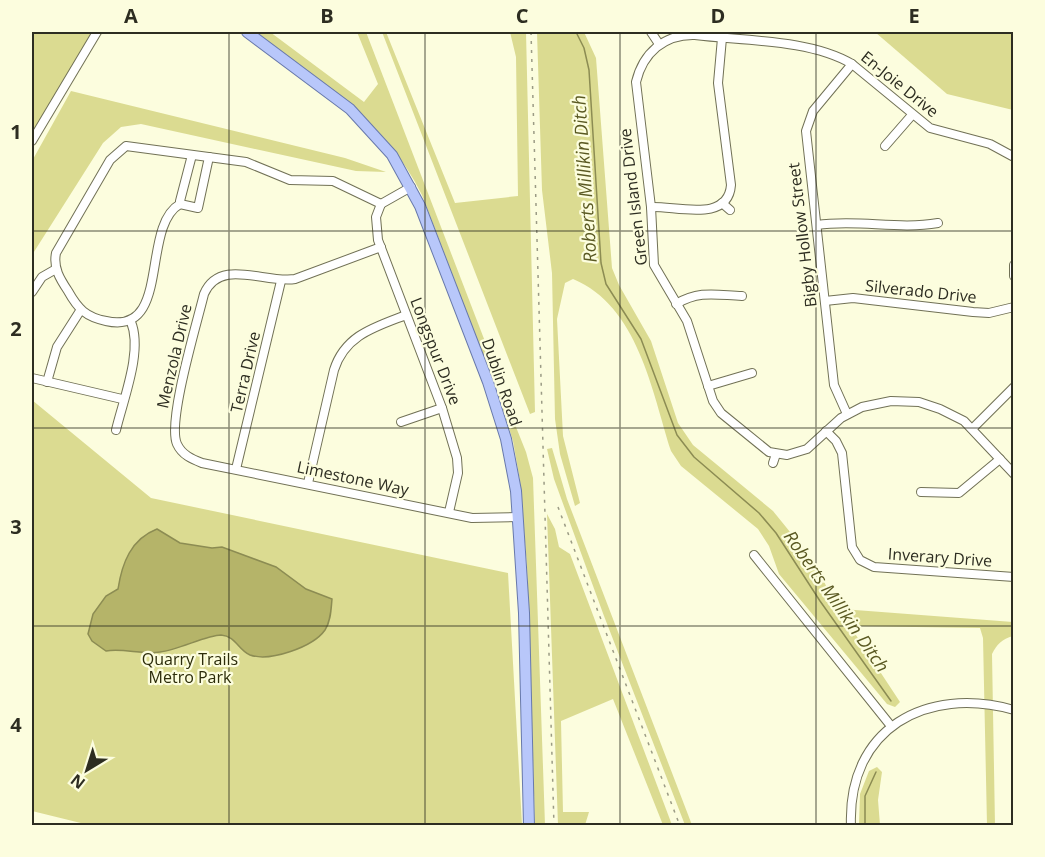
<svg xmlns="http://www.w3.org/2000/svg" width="1045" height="857" viewBox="0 0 1045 857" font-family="'Open Sans',sans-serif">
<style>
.green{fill:#dbdb91}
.water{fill:#b5b469;stroke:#8c8c53;stroke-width:1.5}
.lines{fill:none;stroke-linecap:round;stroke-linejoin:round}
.stream{stroke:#8c8c53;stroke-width:1.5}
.minor-casing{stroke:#717156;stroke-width:10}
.major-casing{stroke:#6879ab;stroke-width:12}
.minor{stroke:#fff;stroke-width:8}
.major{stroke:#b8c7fa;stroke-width:10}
.rail{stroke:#9b9b85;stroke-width:1.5;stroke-dasharray:3 6;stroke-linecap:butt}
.grid{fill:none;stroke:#2d2d21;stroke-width:1.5;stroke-opacity:0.55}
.labels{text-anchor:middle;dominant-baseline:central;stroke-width:4.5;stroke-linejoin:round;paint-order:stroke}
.street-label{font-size:16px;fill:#2d2d21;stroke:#fcfdde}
.park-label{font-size:16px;fill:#2c2c0a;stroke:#fcfdde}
.water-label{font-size:18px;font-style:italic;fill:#5a5922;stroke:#fcfdde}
.neatline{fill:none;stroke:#2d2d21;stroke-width:2}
.grid-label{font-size:20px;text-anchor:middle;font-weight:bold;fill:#2d2d21}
</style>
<rect width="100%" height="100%" fill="#fcfdde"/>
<g class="green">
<polygon points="32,32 93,32 32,135"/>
<path d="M255,32H270L364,102L378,84L357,32H366L496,370L490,373L422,195C386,121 319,79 255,32Z"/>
<polygon points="382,32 386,32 455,203 518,196 516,57 510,32 526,32 535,412 530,414"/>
<path d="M537,32H584L596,58L612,268L619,285L651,341L678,423L693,445L773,511L803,548L820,573L836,607L842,609L1013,622V636C1002,639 997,644 992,654L995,825H987L983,638L980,628L850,626L900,702L895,707L887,704L779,574L769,546L758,529L681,466L671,451C652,391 638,306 573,279L565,283L557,319L563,436L580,503L575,506L560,454L555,419L552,273L542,190Z"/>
<polygon points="875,32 1013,32 1013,110 947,94"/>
<polygon points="71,91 345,158 386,172 356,171 141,124 121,127 103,143 32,255 32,161"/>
<polygon points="502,392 526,452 533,478 545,825 535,825 527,566 520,481 513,441 498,393"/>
<polygon points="32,400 151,498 508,573 522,825 93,826 32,811"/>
<polygon points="552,448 567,499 692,825 685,825 604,616 554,479 547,449"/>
<polygon points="547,514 555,529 559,547 570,554 672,825 663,825 613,699 561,721 563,812 589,812 585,825 558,825"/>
<polygon points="877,767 882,772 878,800 880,825 859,825 860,794 869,771"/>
</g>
<path class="water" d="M157,529L180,543L212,548L222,547L276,567L306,589L332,599C331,609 331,621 325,630C313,647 270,662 250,655C238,650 236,636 221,635C207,635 178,650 160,652C142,655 124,648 106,651L92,641L88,634L93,614L106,596L118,589C122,563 131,539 157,529Z"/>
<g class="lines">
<g class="stream">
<polyline points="576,32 584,48 589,70 601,263 606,284 641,339 677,435 694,457 759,513 776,533 820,601 891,701"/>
<polyline points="865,826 865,796 876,772"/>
</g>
<g class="minor-casing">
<g id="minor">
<polyline points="651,32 659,44"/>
<polyline points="32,141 97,32"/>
<polyline points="885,146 912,115"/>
<polyline points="192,155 180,201 180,204 198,208 209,157"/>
<path d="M1014,157L990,144L930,128L852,64C810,39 743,41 695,35C664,34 643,53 636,82L651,207L654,265L687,321L713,401L721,413L769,452L787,455L807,449L841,418L862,407L891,401L919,402L940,409L964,421L1014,474"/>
<polyline points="722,203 730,210"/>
<path d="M180,204C140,227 172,336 106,321C86,317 78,309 68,291C60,279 53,268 56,253L110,160L126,146L246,162L290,180L333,181L381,204"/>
<polyline points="381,204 376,217 378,240 442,408 457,458 458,473 449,512"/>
<polyline points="381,204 411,187"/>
<path d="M651,207C677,206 728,223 731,185L718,83L722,38"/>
<path d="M817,225C858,219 898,230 938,223"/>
<path d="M381,247L295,279C265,284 220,257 204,294C197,323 167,422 177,444C182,455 192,459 202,463L472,518L518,517"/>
<polyline points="1014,265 1014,276"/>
<polyline points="32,292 42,277 56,269"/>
<polyline points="825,301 853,298 973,312 989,313 1014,307"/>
<path d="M676,304C700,290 716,295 742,296"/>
<polyline points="32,378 122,399"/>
<polyline points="47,382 57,347 80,311"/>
<polyline points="708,386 752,373"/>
<polyline points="847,414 834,385 806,131 813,111 852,64"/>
<polyline points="401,422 442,408"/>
<polyline points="973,428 1014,387"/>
<path d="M116,430C123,400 143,351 131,322"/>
<polyline points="826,431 836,441 842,453 852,547 860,560 874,567 1014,577"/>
<polyline points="773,463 776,454"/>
<polyline points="236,469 281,281"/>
<path d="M308,483L334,370C345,335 375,327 406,315"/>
<polyline points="921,492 959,493 1000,459"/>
<polyline points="754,555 891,726"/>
<path d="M851,826C847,729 926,685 1014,710"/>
</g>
</g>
<g class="major-casing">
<polyline id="major" points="247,32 350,109 392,155 420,206 488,382 506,439 516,491 524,613 529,826"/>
</g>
<use href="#minor" class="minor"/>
<use href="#major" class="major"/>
<g class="rail">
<polyline points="531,32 554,826"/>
<polyline points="558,507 680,826"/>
</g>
</g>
<path class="grid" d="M229,32V826M425,32V826M620,32V826M816,32V826M32,231H1014M32,428H1014M32,626H1014"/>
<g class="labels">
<g class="street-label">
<text transform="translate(900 84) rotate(39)">En-Joie Drive</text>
<text transform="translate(633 197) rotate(-97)">Green Island Drive</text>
<text transform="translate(802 235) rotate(-97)">Bigby Hollow Street</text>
<text transform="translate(921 291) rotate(6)">Silverado Drive</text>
<text transform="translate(436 351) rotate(69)">Longspur Drive</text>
<text transform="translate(174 356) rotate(-77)">Menzola Drive</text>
<text transform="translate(245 372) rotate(-77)">Terra Drive</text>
<text transform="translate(502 382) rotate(71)">Dublin Road</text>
<text transform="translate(353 478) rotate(12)">Limestone Way</text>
<text transform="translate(940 557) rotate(4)">Inverary Drive</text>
</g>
<g class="park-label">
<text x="190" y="659">Quarry Trails<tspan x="190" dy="18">Metro Park</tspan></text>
</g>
<g class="water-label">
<text transform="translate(584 179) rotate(-94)">Roberts Millikin Ditch</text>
<text transform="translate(837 601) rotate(55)">Roberts Millikin Ditch</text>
</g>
</g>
<rect width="1045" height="857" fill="none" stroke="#fcfdde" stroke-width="66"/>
<g transform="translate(87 770) rotate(218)" stroke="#fcfdde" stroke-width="4.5" paint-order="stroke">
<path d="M0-4.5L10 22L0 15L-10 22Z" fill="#2d2d21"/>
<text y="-9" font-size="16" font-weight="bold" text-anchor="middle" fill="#2d2d21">N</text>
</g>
<rect x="33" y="33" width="979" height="791" class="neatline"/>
<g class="grid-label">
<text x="131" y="23">A</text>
<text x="327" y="23">B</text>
<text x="522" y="23">C</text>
<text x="718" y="23">D</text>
<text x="914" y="23">E</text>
<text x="16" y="139">1</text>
<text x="16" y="336">2</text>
<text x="16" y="534">3</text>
<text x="16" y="732">4</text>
</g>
</svg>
